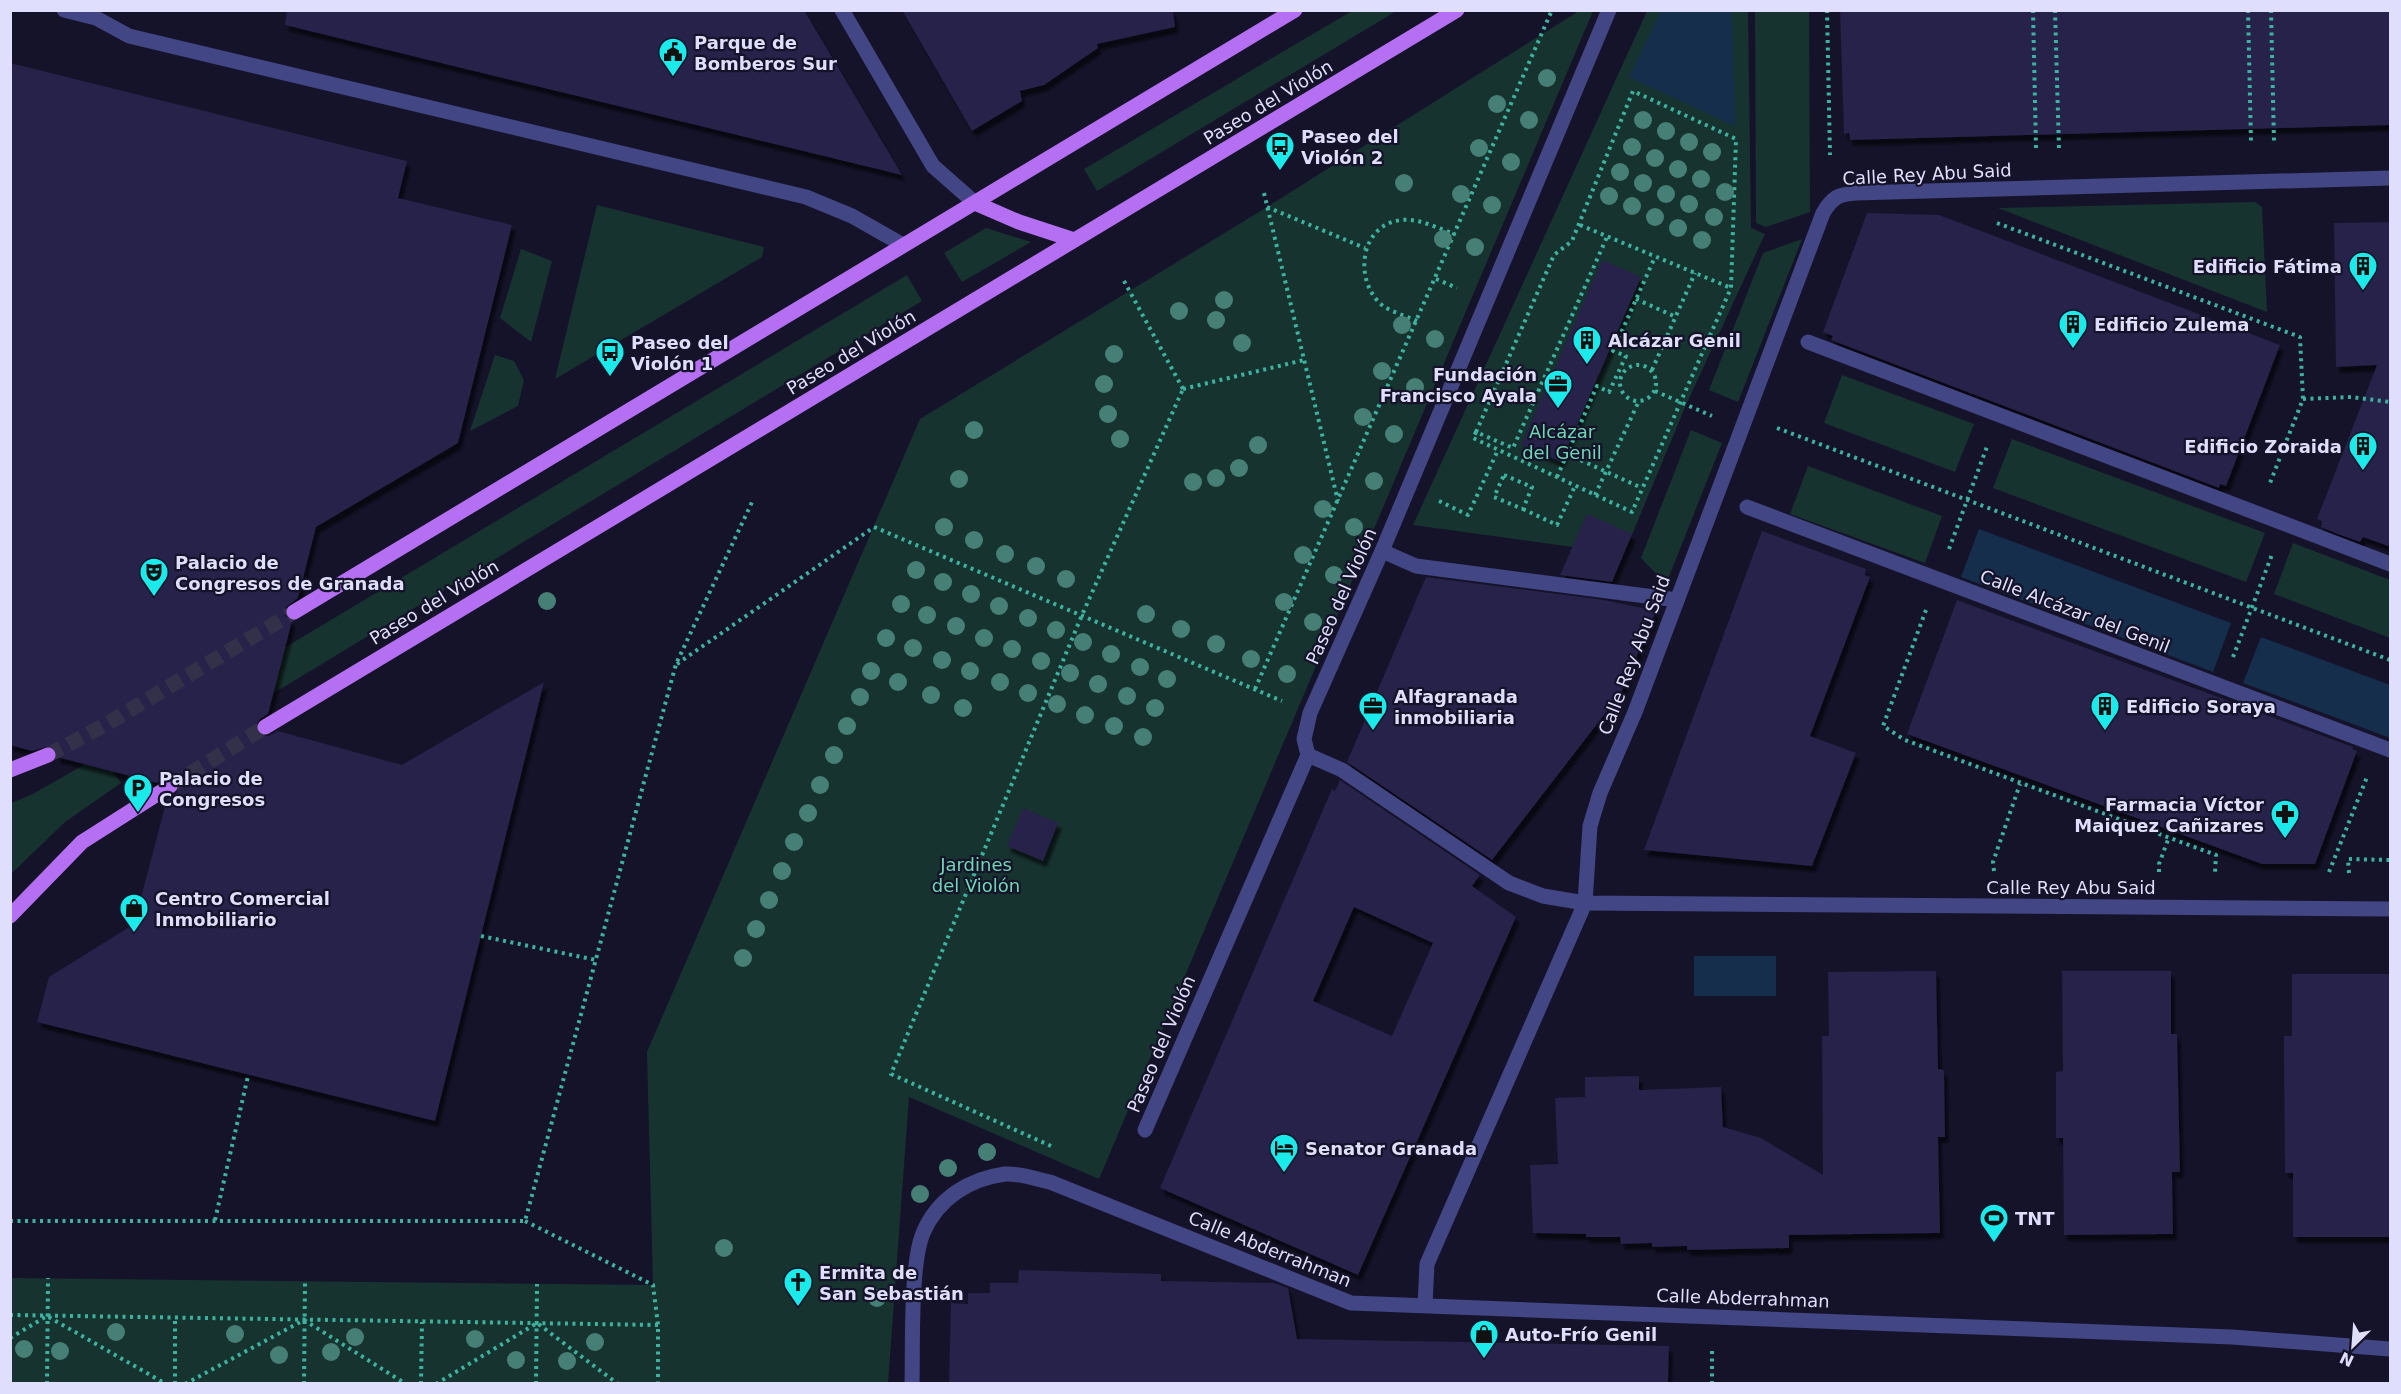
<svg xmlns="http://www.w3.org/2000/svg" width="2401" height="1394" viewBox="0 0 2401 1394" font-family="'DejaVu Sans',sans-serif">
<style>
.green{fill:#17332f}
.water{fill:#142e4c}
.building{fill:#252148;fill-rule:evenodd;filter:url(#shadow)}
.lines{fill:none;stroke-linecap:round;stroke-linejoin:round}
.major-tunnel{stroke:#333149;stroke-width:15;stroke-dasharray:15 8;stroke-linecap:butt}
.path{stroke:#3cb3a0;stroke-width:4;stroke-dasharray:3 4.5;stroke-linecap:butt}
.minor{stroke:#424684;stroke-width:15}
.major{stroke:#b56ff2;stroke-width:15}
.tree{fill:#467f75}
.labels{text-anchor:middle;dominant-baseline:central;stroke-width:4.5;stroke-linejoin:round;paint-order:stroke}
.poi-label{font-size:18px;font-weight:bold;fill:#dfdefc;stroke:#151329;text-anchor:start}
.street-label{font-size:18px;fill:#dfdefc;stroke:#151329}
.park-label{font-size:18px;fill:#6fd7b4;stroke:#151329}
</style>
<defs>
<filter id="shadow"><feDropShadow dx="3.5" dy="6" stdDeviation="1.5" flood-color="#0009"/></filter>
</defs>
<rect width="100%" height="100%" fill="#151329"/>
<g class="green">
<polygon points="1398,10 1097,191 1084,169 1352,11"/>
<polygon points="1579,11 1593,11 1099,1179 909,1097 888,1383 11,1384 11,1278 653,1285 647,1052 920,419 1267,207"/>
<polygon points="1647,11 1748,11 1751,228 1765,234 1686,405 1624,554 1413,525"/>
<polygon points="1755,11 1809,11 1810,212 1766,227 1756,223"/>
<polygon points="2255,202 2262,207 2267,312 1998,208"/>
<polygon points="597,205 764,247 762,257 555,379"/>
<polygon points="986,228 1031,242 962,282 944,253"/>
<polygon points="1802,239 1738,402 1709,390 1763,253"/>
<polygon points="521,249 552,261 531,342 500,318"/>
<polygon points="907,275 922,301 249,708 204,696"/>
<polygon points="495,355 514,361 524,380 518,406 470,431"/>
<polygon points="1842,375 1974,424 1955,472 1824,423"/>
<polygon points="1691,430 1722,443 1666,584 1641,558"/>
<polygon points="2012,439 2265,533 2246,582 1993,488"/>
<polygon points="1808,466 1942,516 1925,563 1790,514"/>
<polygon points="2293,543 2390,580 2390,638 2274,594"/>
<polygon points="101,755 121,783 65,822 11,874 11,803 33,794"/>
</g>
<g class="water">
<polygon points="1661,11 1732,11 1735,126 1629,77"/>
<polygon points="1979,529 2231,623 2213,672 1961,577"/>
<polygon points="2261,637 2390,685 2390,738 2243,683"/>
<rect x="1694" y="956" width="82" height="40"/>
</g>
<g class="building">
<polygon points="287,10 804,10 902,175 285,25"/>
<polygon points="902,10 1173,10 1175,27 1097,44 1098,48 1044,85 1020,91 1022,101 972,131"/>
<polygon points="1840,10 2391,10 2391,125 1850,140 1849,133 1844,134"/>
<polygon points="10,63 407,161 398,198 512,225 458,443 316,527 298,598 285,608 285,616 292,621 268,714 260,719 255,727 261,736 269,736 278,731 402,765 544,682 435,1121 37,1022 49,977 134,924 167,799 176,794 180,786 174,777 165,778 157,783 57,757 57,751 50,746 32,751 10,745"/>
<polygon points="1867,213 1939,215 2280,345 2226,486 2220,484 2219,488 1831,340 1833,336 1823,332"/>
<polygon points="2391,222 2391,547 2363,537 2360,542 2335,533 2321,527 2322,521 2317,519 2377,365 2336,367 2334,223"/>
<polygon points="1602,260 1641,277 1561,462 1521,445"/>
<polygon points="1587,514 1632,534 1612,582 1560,575"/>
<polygon points="1762,531 1866,569 1865,575 1870,577 1810,736 1856,753 1812,866 1644,850"/>
<polygon points="1426,577 1604,600 1656,611 1621,693 1492,860 1347,762"/>
<polygon points="1957,600 2353,747 2352,749 2357,751 2315,864 2262,864 1907,734"/>
<path d="M1340,780L1480,875L1472,886L1516,917L1358,1275L1160,1188L1332,789L1335,791ZM1354,907L1433,943L1392,1036L1313,1001Z"/>
<polygon points="1023,808 1058,823 1043,861 1007,846"/>
<polygon points="1936,971 1938,1069 1944,1070 1945,1137 1938,1137 1940,1233 1789,1235 1789,1248 1687,1250 1687,1246 1652,1247 1652,1243 1621,1244 1620,1237 1586,1237 1586,1234 1533,1233 1530,1165 1558,1164 1555,1098 1585,1097 1585,1077 1639,1076 1639,1090 1721,1087 1723,1127 1761,1138 1823,1175 1822,1036 1829,1036 1828,972"/>
<polygon points="2062,971 2171,971 2171,1034 2177,1034 2180,1172 2172,1172 2173,1234 2064,1235 2063,1138 2056,1138 2056,1072 2063,1071"/>
<polygon points="2292,974 2391,974 2391,1237 2293,1237 2293,1173 2285,1173 2284,1057 2284,1036 2292,1036"/>
<polygon points="1019,1270 1161,1274 1161,1281 1274,1283 1288,1288 1297,1339 1669,1346 1668,1383 949,1383 951,1303 968,1304 968,1293 990,1293 990,1283 1018,1283"/>
</g>
<g class="lines">
<g class="major-tunnel">
<polyline points="48,755 105,725 294,612"/>
<polyline points="170,786 265,727"/>
</g>
<g class="path">
<polyline points="1827,10 1830,155"/>
<polyline points="2033,10 2036,149"/>
<polyline points="2055,10 2059,149"/>
<polyline points="2248,10 2251,142"/>
<polyline points="2271,10 2274,142"/>
<polyline points="1264,193 1338,501"/>
<polyline points="1267,207 1365,248"/>
<polyline points="1997,223 2300,337 2303,399 2270,483"/>
<polyline points="1580,225 1731,288"/>
<polyline points="1436,279 1457,288"/>
<polyline points="1124,281 1183,389"/>
<polyline points="1636,299 1676,317"/>
<path d="M1417,321C1406,316 1392,312 1383,306C1353,282 1359,224 1402,220C1419,218 1439,229 1455,234"/>
<circle cx="1638" cy="383" r="18"/>
<polyline points="1652,370 1695,273"/>
<polyline points="1183,389 1304,360"/>
<polyline points="1655,391 1712,416"/>
<polyline points="2303,399 2351,397 2390,402"/>
<polyline points="1777,428 2390,660"/>
<polyline points="1476,432 1554,255 1572,241 1633,91 1736,139 1731,288 1632,512 1473,438 1476,432 1513,448 1607,237"/>
<polyline points="1567,454 1642,488"/>
<polygon points="1504,475 1532,487 1523,509 1494,497"/>
<polyline points="1557,477 1597,386 1609,392 1626,356 1613,351 1655,257"/>
<polyline points="1595,495 1639,401"/>
<polyline points="1439,501 1468,515 1498,450"/>
<polyline points="1523,509 1557,525 1575,486"/>
<polyline points="1949,549 1988,444"/>
<polyline points="1926,610 1883,726 1905,740 2216,855 2215,873"/>
<polyline points="2233,657 2273,552"/>
<polyline points="677,664 874,527 1282,701"/>
<polyline points="1255,689 1552,10"/>
<polyline points="1994,871 1993,862 2020,784"/>
<polyline points="2159,872 2159,864 2169,837"/>
<polyline points="2329,872 2367,777"/>
<polyline points="2349,873 2348,859 2390,860"/>
<polyline points="481,936 596,960"/>
<polyline points="1051,1146 891,1074 1082,615 1183,389"/>
<polyline points="215,1220 248,1076"/>
<polyline points="10,1221 525,1221 676,664 753,500"/>
<polyline points="525,1221 653,1285 658,1325 658,1384"/>
<polyline points="10,1315 658,1325"/>
<polyline points="10,1338 47,1316 166,1384"/>
<polyline points="47,1384 48,1278"/>
<polyline points="175,1384 175,1317"/>
<polyline points="185,1384 304,1320 406,1384"/>
<polyline points="304,1384 305,1281"/>
<polyline points="421,1384 422,1322"/>
<polyline points="436,1384 537,1323 618,1384"/>
<polyline points="536,1384 537,1284"/>
<polyline points="1712,1384 1712,1348"/>
</g>
<g class="minor">
<polyline points="64,10 96,18 129,36 806,197 852,216 903,245"/>
<polyline points="842,10 933,166 975,203"/>
<polyline points="1808,342 2390,564"/>
<polyline points="1747,507 2390,750"/>
<polyline points="1382,551 1416,566 1677,600"/>
<polyline points="1308,755 1342,770 1509,883 1543,896 1585,903 2390,909"/>
<polyline points="1145,1130 1308,755 1304,739 1310,713 1382,551 1609,10"/>
<path d="M1425,1305L1427,1264L1585,903L1590,826L1600,793L1635,712L1823,213C1832,198 1838,194 1856,193L2390,178"/>
<path d="M912,1384C913,1346 910,1265 923,1233C938,1198 969,1179 1005,1174C1019,1173 1036,1179 1050,1182L1351,1303L2232,1337L2390,1349"/>
</g>
<g class="major">
<polyline points="975,203 1019,222 1074,240"/>
<polyline points="294,612 1295,10"/>
<polyline points="265,727 1457,10"/>
<polyline points="10,770 48,755"/>
<polyline points="10,916 82,842 170,786"/>
</g>
</g>
<g class="tree">
<circle cx="1547" cy="78" r="9"/>
<circle cx="1497" cy="104" r="9"/>
<circle cx="1529" cy="120" r="9"/>
<circle cx="1643" cy="120" r="9"/>
<circle cx="1666" cy="131" r="9"/>
<circle cx="1689" cy="142" r="9"/>
<circle cx="1632" cy="147" r="9"/>
<circle cx="1479" cy="148" r="9"/>
<circle cx="1712" cy="152" r="9"/>
<circle cx="1655" cy="158" r="9"/>
<circle cx="1511" cy="162" r="9"/>
<circle cx="1678" cy="169" r="9"/>
<circle cx="1620" cy="172" r="9"/>
<circle cx="1701" cy="179" r="9"/>
<circle cx="1404" cy="183" r="9"/>
<circle cx="1643" cy="183" r="9"/>
<circle cx="1725" cy="192" r="9"/>
<circle cx="1461" cy="194" r="9"/>
<circle cx="1666" cy="194" r="9"/>
<circle cx="1609" cy="196" r="9"/>
<circle cx="1689" cy="204" r="9"/>
<circle cx="1492" cy="205" r="9"/>
<circle cx="1632" cy="206" r="9"/>
<circle cx="1655" cy="217" r="9"/>
<circle cx="1714" cy="217" r="9"/>
<circle cx="1678" cy="228" r="9"/>
<circle cx="1443" cy="239" r="9"/>
<circle cx="1702" cy="240" r="9"/>
<circle cx="1475" cy="247" r="9"/>
<circle cx="1224" cy="300" r="9"/>
<circle cx="1179" cy="311" r="9"/>
<circle cx="1216" cy="320" r="9"/>
<circle cx="1402" cy="325" r="9"/>
<circle cx="1435" cy="339" r="9"/>
<circle cx="1242" cy="343" r="9"/>
<circle cx="1114" cy="354" r="9"/>
<circle cx="1382" cy="371" r="9"/>
<circle cx="1104" cy="384" r="9"/>
<circle cx="1415" cy="387" r="9"/>
<circle cx="1108" cy="414" r="9"/>
<circle cx="1363" cy="417" r="9"/>
<circle cx="974" cy="430" r="9"/>
<circle cx="1394" cy="434" r="9"/>
<circle cx="1120" cy="439" r="9"/>
<circle cx="1258" cy="445" r="9"/>
<circle cx="1239" cy="468" r="9"/>
<circle cx="1216" cy="478" r="9"/>
<circle cx="959" cy="479" r="9"/>
<circle cx="1374" cy="481" r="9"/>
<circle cx="1193" cy="482" r="9"/>
<circle cx="1323" cy="509" r="9"/>
<circle cx="944" cy="527" r="9"/>
<circle cx="1354" cy="527" r="9"/>
<circle cx="974" cy="540" r="9"/>
<circle cx="1005" cy="554" r="9"/>
<circle cx="1303" cy="555" r="9"/>
<circle cx="1036" cy="566" r="9"/>
<circle cx="916" cy="570" r="9"/>
<circle cx="1334" cy="575" r="9"/>
<circle cx="1066" cy="579" r="9"/>
<circle cx="943" cy="582" r="9"/>
<circle cx="971" cy="594" r="9"/>
<circle cx="547" cy="601" r="9"/>
<circle cx="1284" cy="602" r="9"/>
<circle cx="901" cy="604" r="9"/>
<circle cx="999" cy="606" r="9"/>
<circle cx="1146" cy="614" r="9"/>
<circle cx="927" cy="615" r="9"/>
<circle cx="1028" cy="618" r="9"/>
<circle cx="1313" cy="622" r="9"/>
<circle cx="956" cy="626" r="9"/>
<circle cx="1181" cy="629" r="9"/>
<circle cx="1056" cy="630" r="9"/>
<circle cx="886" cy="638" r="9"/>
<circle cx="984" cy="638" r="9"/>
<circle cx="1083" cy="642" r="9"/>
<circle cx="1216" cy="644" r="9"/>
<circle cx="913" cy="648" r="9"/>
<circle cx="1012" cy="649" r="9"/>
<circle cx="1111" cy="654" r="9"/>
<circle cx="1251" cy="659" r="9"/>
<circle cx="942" cy="660" r="9"/>
<circle cx="1041" cy="661" r="9"/>
<circle cx="1140" cy="667" r="9"/>
<circle cx="871" cy="671" r="9"/>
<circle cx="970" cy="671" r="9"/>
<circle cx="1070" cy="673" r="9"/>
<circle cx="1287" cy="674" r="9"/>
<circle cx="1167" cy="679" r="9"/>
<circle cx="898" cy="682" r="9"/>
<circle cx="1000" cy="682" r="9"/>
<circle cx="1098" cy="684" r="9"/>
<circle cx="1028" cy="693" r="9"/>
<circle cx="931" cy="695" r="9"/>
<circle cx="1127" cy="696" r="9"/>
<circle cx="860" cy="697" r="9"/>
<circle cx="1057" cy="704" r="9"/>
<circle cx="963" cy="708" r="9"/>
<circle cx="1155" cy="708" r="9"/>
<circle cx="1085" cy="715" r="9"/>
<circle cx="847" cy="726" r="9"/>
<circle cx="1114" cy="726" r="9"/>
<circle cx="1143" cy="737" r="9"/>
<circle cx="834" cy="755" r="9"/>
<circle cx="820" cy="785" r="9"/>
<circle cx="808" cy="813" r="9"/>
<circle cx="794" cy="842" r="9"/>
<circle cx="782" cy="871" r="9"/>
<circle cx="769" cy="900" r="9"/>
<circle cx="756" cy="929" r="9"/>
<circle cx="743" cy="958" r="9"/>
<circle cx="987" cy="1152" r="9"/>
<circle cx="948" cy="1168" r="9"/>
<circle cx="920" cy="1194" r="9"/>
<circle cx="724" cy="1248" r="9"/>
<circle cx="877" cy="1298" r="9"/>
<circle cx="116" cy="1332" r="9"/>
<circle cx="235" cy="1334" r="9"/>
<circle cx="355" cy="1337" r="9"/>
<circle cx="475" cy="1339" r="9"/>
<circle cx="595" cy="1342" r="9"/>
<circle cx="24" cy="1349" r="9"/>
<circle cx="60" cy="1351" r="9"/>
<circle cx="331" cy="1352" r="9"/>
<circle cx="279" cy="1355" r="9"/>
<circle cx="516" cy="1360" r="9"/>
<circle cx="567" cy="1361" r="9"/>
</g>
<defs>
<g id="civic-pin" transform="scale(1.5)"><path d="M0 17L-7.5 6A9.5 9.5 0 1 1 7.5 6Z" fill="#1beaeb" stroke="#151329"/><path d="M-.6-6.5H3V-4.5H.6V-3L4-1V1h2V6H-6V1h2V-1L-.6-3ZM-1.2 2.5V6h2.4V2.5Z" fill="#111"/></g>
<g id="bus-pin" transform="scale(1.5)"><path d="M0 17L-7.5 6A9.5 9.5 0 1 1 7.5 6Z" fill="#1beaeb" stroke="#151329"/><path d="M-5-6H5V4H4V6H2V4H-2V6H-4V4H-5ZM-3.5-4V0h7V-4ZM-3.5 1.2v1.5H-2V1.2ZM2 1.2v1.5H3.5V1.2Z" fill="#111"/></g>
<g id="building-pin" transform="scale(1.5)"><path d="M0 17L-7.5 6A9.5 9.5 0 1 1 7.5 6Z" fill="#1beaeb" stroke="#151329"/><path d="M-4-6H4V6H1V3H-1V6H-4ZM-2.5-4.3h1.7v1.8h-1.7ZM.8-4.3h1.7v1.8H.8ZM-2.5-1h1.7V.8h-1.7ZM.8-1h1.7V.8H.8Z" fill="#111"/></g>
<g id="office-pin" transform="scale(1.5)"><path d="M0 17L-7.5 6A9.5 9.5 0 1 1 7.5 6Z" fill="#1beaeb" stroke="#151329"/><path d="M-6-3h4V-5.5h4V-3h4V5H-6ZM-1-4.5V-3h2v-1.5ZM-6 0V1H6V0Z" fill="#111"/></g>
<g id="theatre-pin" transform="scale(1.5)"><path d="M0 17L-7.5 6A9.5 9.5 0 1 1 7.5 6Z" fill="#1beaeb" stroke="#151329"/><path d="M-5-5.5Q0-4 5-5.5V0Q5 5 0 6Q-5 5-5 0ZM-3.3-2.5H-1v1.5H-3.3ZM1-2.5H3.3v1.5H1ZM-2.8 1Q0 5.5 2.8 1Z" fill="#111"/></g>
<g id="parking-pin" transform="scale(1.5)"><path d="M0 17L-7.5 6A9.5 9.5 0 1 1 7.5 6Z" fill="#1beaeb" stroke="#151329"/><path d="M-3.5-5.5H1a3.5 3.5 0 0 1 0 7H-1V5.5H-3.5ZM-1-3.4V-.6H.8a1.4 1.4 0 0 0 0-2.8Z" fill="#111"/></g>
<g id="pharmacy-pin" transform="scale(1.5)"><path d="M0 17L-7.5 6A9.5 9.5 0 1 1 7.5 6Z" fill="#1beaeb" stroke="#151329"/><path d="M-2-6h4v4h4v4h-4v4h-4v-4h-4v-4h4Z" fill="#111"/></g>
<g id="shop-pin" transform="scale(1.5)"><path d="M0 17L-7.5 6A9.5 9.5 0 1 1 7.5 6Z" fill="#1beaeb" stroke="#151329"/><path d="M-5-2.5h2.3a2.7 3.5 0 0 1 5.4 0H5L5.5 6h-11ZM-1.5-2.5h3a1.5 2.3 0 0 0-3 0Z" fill="#111"/></g>
<g id="hotel-pin" transform="scale(1.5)"><path d="M0 17L-7.5 6A9.5 9.5 0 1 1 7.5 6Z" fill="#1beaeb" stroke="#151329"/><path d="M-6-4.5h1.5V1H6V5H4.5V3h-9V5H-6ZM-4 0a1.8 1.8 0 1 1 3.6 0ZM.5 0V-2.5h3Q6-2.5 6 0Z" fill="#111"/></g>
<g id="stadium-pin" transform="scale(1.5)"><path d="M0 17L-7.5 6A9.5 9.5 0 1 1 7.5 6Z" fill="#1beaeb" stroke="#151329"/><path d="M0-5a6.5 5 0 1 0 0 10a6.5 5 0 1 0 0-10ZM-3.5-1.8h7v3.6h-7Z" fill="#111"/></g>
<g id="church-pin" transform="scale(1.5)"><path d="M0 17L-7.5 6A9.5 9.5 0 1 1 7.5 6Z" fill="#1beaeb" stroke="#151329"/><path d="M-1.2-6h2.4v3.5h3.3v2.4h-3.3V6h-2.4V-.1h-3.3v-2.4h3.3Z" fill="#111"/></g>
</defs>
<g fill-rule="evenodd">
<use href="#civic-pin" x="673" y="52"/>
<use href="#bus-pin" x="1280" y="146"/>
<use href="#building-pin" x="2363" y="266"/>
<use href="#building-pin" x="2073" y="324"/>
<use href="#building-pin" x="1587" y="340"/>
<use href="#bus-pin" x="610" y="352"/>
<use href="#office-pin" x="1558" y="384"/>
<use href="#building-pin" x="2363" y="446"/>
<use href="#theatre-pin" x="154" y="572"/>
<use href="#office-pin" x="1373" y="706"/>
<use href="#building-pin" x="2105" y="706"/>
<use href="#parking-pin" x="138" y="788"/>
<use href="#pharmacy-pin" x="2285" y="814"/>
<use href="#shop-pin" x="134" y="908"/>
<use href="#hotel-pin" x="1284" y="1148"/>
<use href="#stadium-pin" x="1994" y="1218"/>
<use href="#church-pin" x="798" y="1282"/>
<use href="#shop-pin" x="1484" y="1334"/>
</g>
<g class="labels">
<g class="poi-label">
<text x="694" y="42">Parque de<tspan x="694" dy="21">Bomberos Sur</tspan></text>
<text x="1301" y="136">Paseo del<tspan x="1301" dy="21">Violón 2</tspan></text>
<text x="2342" y="266" text-anchor="end">Edificio Fátima</text>
<text x="2094" y="324">Edificio Zulema</text>
<text x="1608" y="340">Alcázar Genil</text>
<text x="631" y="342">Paseo del<tspan x="631" dy="21">Violón 1</tspan></text>
<text x="1537" y="374" text-anchor="end">Fundación<tspan x="1537" dy="21">Francisco Ayala</tspan></text>
<text x="2342" y="446" text-anchor="end">Edificio Zoraida</text>
<text x="175" y="562">Palacio de<tspan x="175" dy="21">Congresos de Granada</tspan></text>
<text x="1394" y="696">Alfagranada<tspan x="1394" dy="21">inmobiliaria</tspan></text>
<text x="2126" y="706">Edificio Soraya</text>
<text x="159" y="778">Palacio de<tspan x="159" dy="21">Congresos</tspan></text>
<text x="2264" y="804" text-anchor="end">Farmacia Víctor<tspan x="2264" dy="21">Maiquez Cañizares</tspan></text>
<text x="155" y="898">Centro Comercial<tspan x="155" dy="21">Inmobiliario</tspan></text>
<text x="1305" y="1148">Senator Granada</text>
<text x="2015" y="1218">TNT</text>
<text x="819" y="1272">Ermita de<tspan x="819" dy="21">San Sebastián</tspan></text>
<text x="1505" y="1334">Auto-Frío Genil</text>
</g>
<g class="street-label">
<text transform="translate(1268 102) rotate(-31)">Paseo del Violón</text>
<text transform="translate(1927 174) rotate(-3)">Calle Rey Abu Said</text>
<text transform="translate(851 352) rotate(-31)">Paseo del Violón</text>
<text transform="translate(1341 596) rotate(-66)">Paseo del Violón</text>
<text transform="translate(434 602) rotate(-31)">Paseo del Violón</text>
<text transform="translate(2075 611) rotate(21)">Calle Alcázar del Genil</text>
<text transform="translate(1634 655) rotate(-69)">Calle Rey Abu Said</text>
<text x="2071" y="887">Calle Rey Abu Said</text>
<text transform="translate(1161 1044) rotate(-67)">Paseo del Violón</text>
<text transform="translate(1270 1249) rotate(22)">Calle Abderrahman</text>
<text transform="translate(1743 1298) rotate(2)">Calle Abderrahman</text>
</g>
<g class="park-label">
<text x="1562" y="431">Alcázar<tspan x="1562" dy="21">del Genil</tspan></text>
<text x="976" y="864">Jardines<tspan x="976" dy="21">del Violón</tspan></text>
</g>
</g>
<rect width="2401" height="1394" fill="none" stroke="#dfdefc" stroke-width="24"/>
<g transform="translate(2353 1346) rotate(205)" stroke="#151329" stroke-width="4.5" paint-order="stroke">
<path d="M0-4.5L10 22L0 15L-10 22Z" fill="#dfdefc"/>
<text y="-9" font-size="16" font-weight="bold" text-anchor="middle" fill="#dfdefc">N</text>
</g>
</svg>
